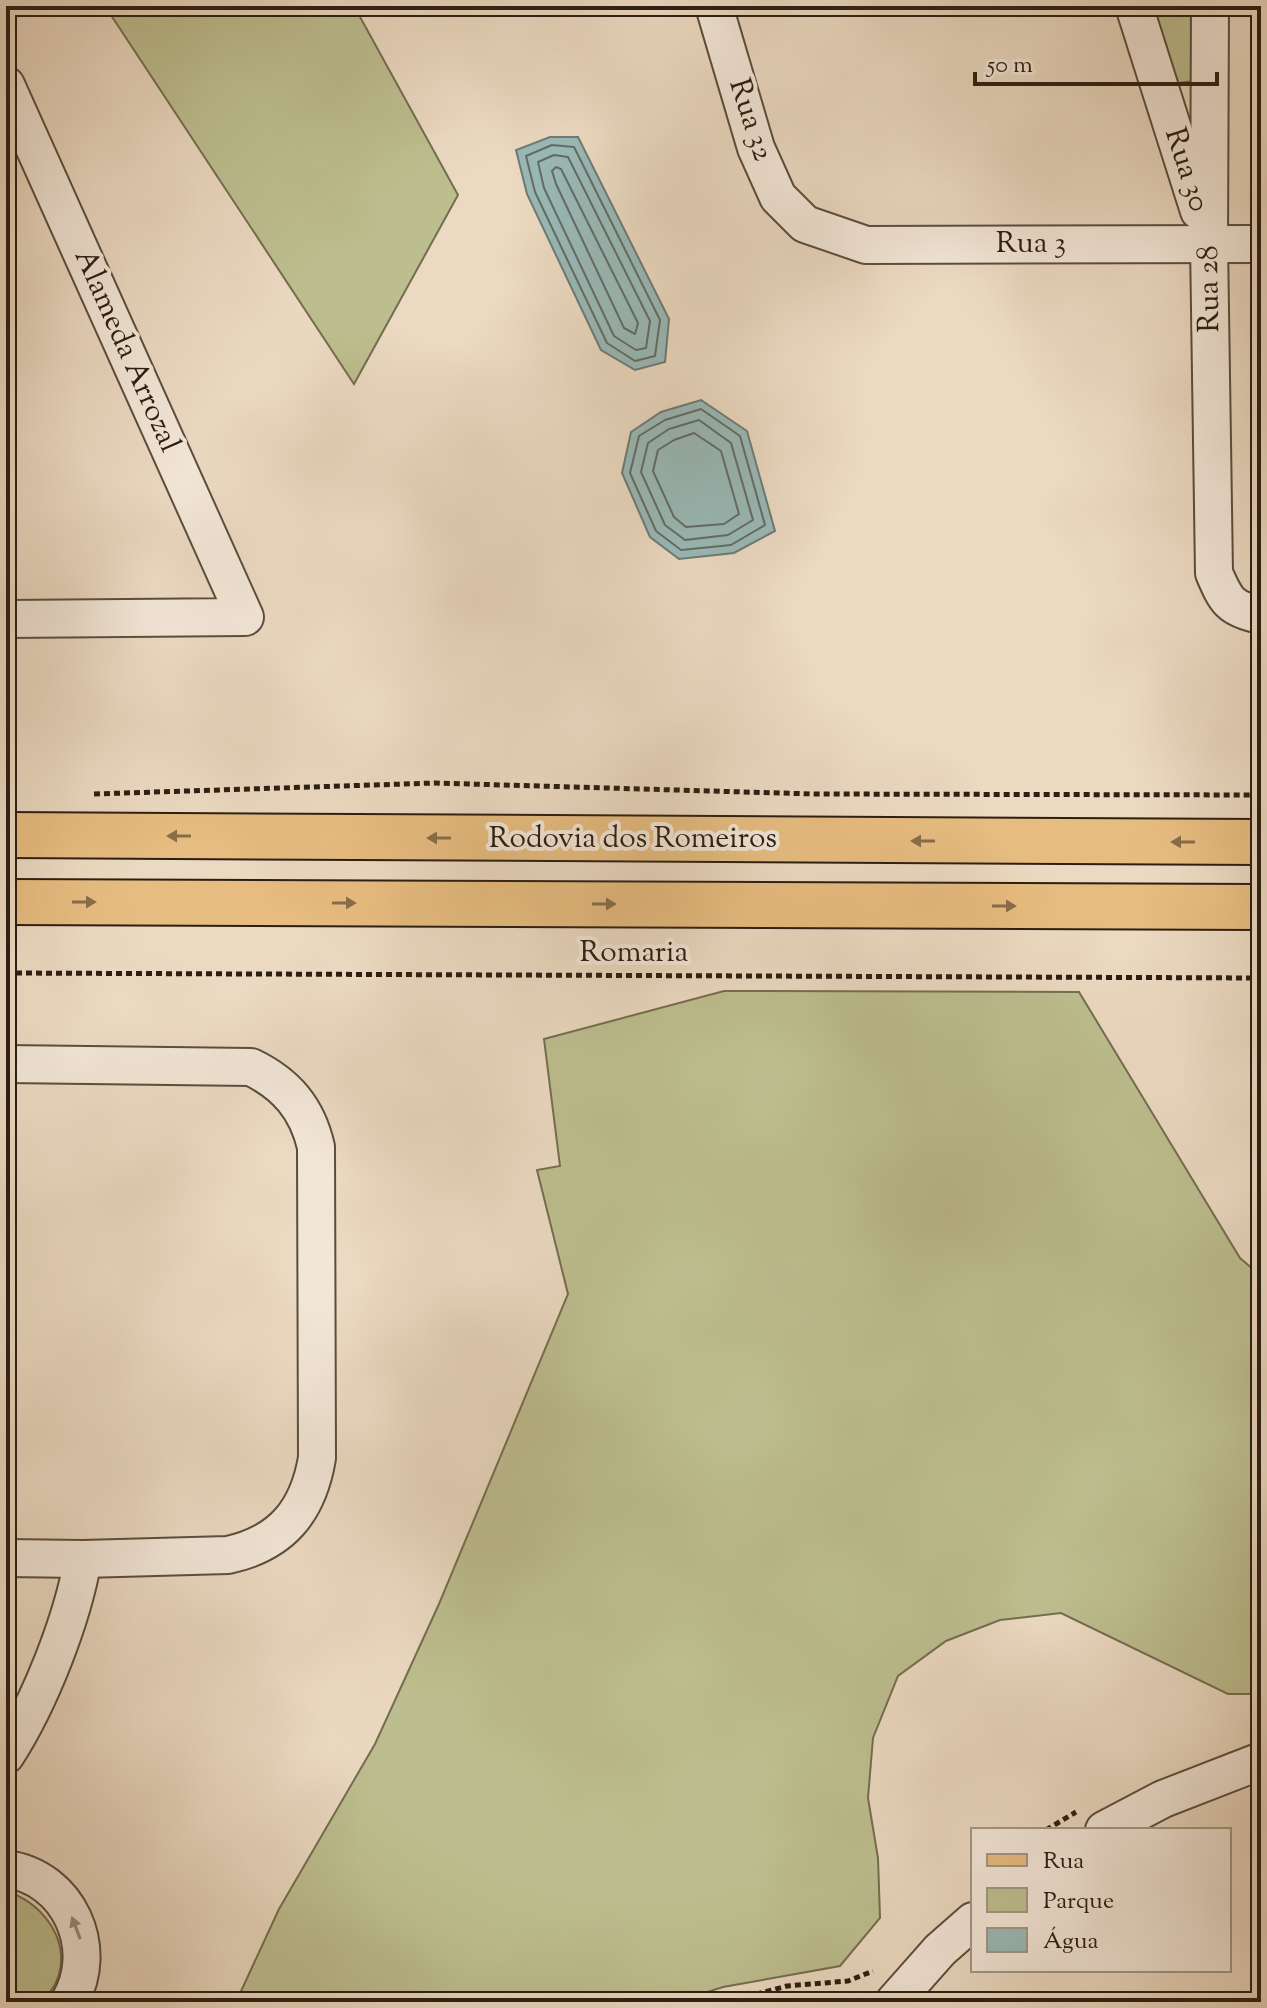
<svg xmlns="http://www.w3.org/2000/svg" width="1267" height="2008" viewBox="0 0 1267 2008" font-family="'Sorts Mill Goudy',serif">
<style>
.green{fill:#bdbe8f;stroke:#746e50;stroke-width:2}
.water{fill:#99b9b7;stroke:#6d7b75;stroke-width:2}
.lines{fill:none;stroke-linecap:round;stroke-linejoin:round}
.shore{stroke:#626c64;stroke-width:2}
.street-casing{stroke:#5b4d3e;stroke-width:40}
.primary-casing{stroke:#2b1e12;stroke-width:48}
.path{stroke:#2b1e12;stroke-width:5;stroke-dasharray:6 4;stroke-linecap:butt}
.street{stroke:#f2e6d7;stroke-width:36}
.primary{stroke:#e6bc80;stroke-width:44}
.oneway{fill:#886d49}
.oneway2{fill:#988c7e}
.labels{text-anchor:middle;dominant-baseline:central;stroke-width:8;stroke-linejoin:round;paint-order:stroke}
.street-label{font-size:30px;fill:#2b1e12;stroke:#f2e6d7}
</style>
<rect width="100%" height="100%" fill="#ebd9c1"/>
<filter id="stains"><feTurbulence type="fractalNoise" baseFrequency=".0025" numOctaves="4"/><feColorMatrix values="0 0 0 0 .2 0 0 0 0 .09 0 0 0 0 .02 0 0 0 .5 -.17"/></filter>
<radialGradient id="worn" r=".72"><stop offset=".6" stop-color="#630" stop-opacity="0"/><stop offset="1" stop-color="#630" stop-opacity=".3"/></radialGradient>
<g class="green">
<polygon points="105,6 354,6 458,195 354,384"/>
<polygon points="1151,6 1199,6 1193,81 1179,83 1172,81"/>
<polygon points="724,991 1079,992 1240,1258 1261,1276 1261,1694 1228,1694 1061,1613 1000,1620 946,1641 898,1676 873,1738 868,1798 878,1858 880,1918 840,1966 723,1987 676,2002 236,2002 279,1909 375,1744 439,1604 568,1294 537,1170 560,1166 544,1039"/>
<path d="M6,1891C40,1902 69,1936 59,1974C57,1984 49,1993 44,2002H6Z"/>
</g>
<g class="water">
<polygon points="550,137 578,137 669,319 665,362 635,370 601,350 527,194 516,150"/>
<polygon points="701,400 747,431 775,531 734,553 679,559 650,537 622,473 631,432 661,412"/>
</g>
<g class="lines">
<g class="shore">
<polygon points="552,145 574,147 660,320 655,356 635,361 607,343 535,192 526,156"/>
<polygon points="554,155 568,157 650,321 646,348 636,350 614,336 544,188 538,162"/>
<polygon points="556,167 561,169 638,323 635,334 624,328 556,184 552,171"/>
<polygon points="701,409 740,436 765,525 731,545 681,550 656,531 630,473 639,436 665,420"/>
<polygon points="699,420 731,443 753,520 728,535 685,540 665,525 641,472 648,443 669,429"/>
<polygon points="694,433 721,451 739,514 724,524 686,527 674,517 653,471 658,450 674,440"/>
</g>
<g class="street-casing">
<g id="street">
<polyline points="714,6 756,148 778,197 805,224 866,245 1261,244"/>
<polyline points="1134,6 1199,211"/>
<path d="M1210,6L1209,243L1214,573C1226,601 1230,609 1261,615"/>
<polyline points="6,85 245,617 6,619"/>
<path d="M6,1064L251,1067C286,1084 307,1108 316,1147L317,1458C308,1511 282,1543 228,1555L83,1559L6,1558"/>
<path d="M6,1755C40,1702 72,1621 83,1559"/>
<polyline points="1104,1830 1163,1799 1261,1761"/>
<path d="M6,1869C69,1877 101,1949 69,2002"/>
<polyline points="894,2002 940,1950 973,1921"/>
</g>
</g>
<g class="primary-casing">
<g id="primary">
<polyline points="6,835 1261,842"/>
<polyline points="6,902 1261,907"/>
</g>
</g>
<g class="path">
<polyline points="94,794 435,783 814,794 1261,795"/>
<polyline points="6,973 1261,978"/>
<polyline points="1046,1830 1076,1812"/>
<polyline points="727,2002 787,1986 848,1981 873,1971"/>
</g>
<use href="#street" class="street"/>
<use href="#primary" class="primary"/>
</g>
<defs><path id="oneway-solid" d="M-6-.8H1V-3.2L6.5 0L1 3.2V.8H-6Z" transform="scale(2)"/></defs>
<g class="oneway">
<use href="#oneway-solid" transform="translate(179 836) rotate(-180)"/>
<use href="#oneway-solid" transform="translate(439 838) rotate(-180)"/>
<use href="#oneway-solid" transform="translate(923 841) rotate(-180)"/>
<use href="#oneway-solid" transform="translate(1183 842) rotate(-180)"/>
<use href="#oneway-solid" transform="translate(84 902)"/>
<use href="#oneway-solid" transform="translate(344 903)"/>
<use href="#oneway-solid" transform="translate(604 904)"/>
<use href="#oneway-solid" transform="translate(1004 906)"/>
</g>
<use class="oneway2" href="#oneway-solid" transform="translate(76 1928) rotate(-111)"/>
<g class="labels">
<g class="street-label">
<text transform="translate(750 120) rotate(72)">Rua 32</text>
<text transform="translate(1186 170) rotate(72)">Rua 30</text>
<text x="1031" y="244">Rua 3</text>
<text transform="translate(1210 289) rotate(-91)">Rua 28</text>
<text transform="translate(126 351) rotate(66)">Alameda Arrozal</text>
<text x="633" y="839">Rodovia dos Romeiros</text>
<text x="634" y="953">Romaria</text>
</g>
</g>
<rect width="1267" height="2008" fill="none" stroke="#ebd9c1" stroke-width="32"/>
<rect x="8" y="8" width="1251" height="1992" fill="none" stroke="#2b1e12" stroke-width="4"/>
<rect x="16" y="16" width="1235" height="1976" fill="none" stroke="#2b1e12" stroke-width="2"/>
<rect x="971" y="1828" width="260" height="144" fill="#f2e6d7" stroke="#a29688" stroke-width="2"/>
<rect x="987" y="1854" width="40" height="12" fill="#e6bc80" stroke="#a29688" stroke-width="2"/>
<text x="1043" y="1868" font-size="24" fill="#2b1e12">Rua</text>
<rect x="987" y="1888" width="40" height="24" fill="#bdbe8f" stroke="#a29688" stroke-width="2"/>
<text x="1043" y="1908" font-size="24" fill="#2b1e12">Parque</text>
<rect x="987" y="1928" width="40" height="24" fill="#99b9b7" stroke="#a29688" stroke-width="2"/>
<text x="1043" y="1948" font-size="24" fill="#2b1e12">Água</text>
<path d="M975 72v12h242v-12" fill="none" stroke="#2b1e12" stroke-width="4"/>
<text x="987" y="72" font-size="24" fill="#2b1e12" stroke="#f2e6d7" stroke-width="6" paint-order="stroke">50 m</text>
<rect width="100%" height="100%" filter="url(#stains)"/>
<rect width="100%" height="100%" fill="url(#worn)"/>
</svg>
